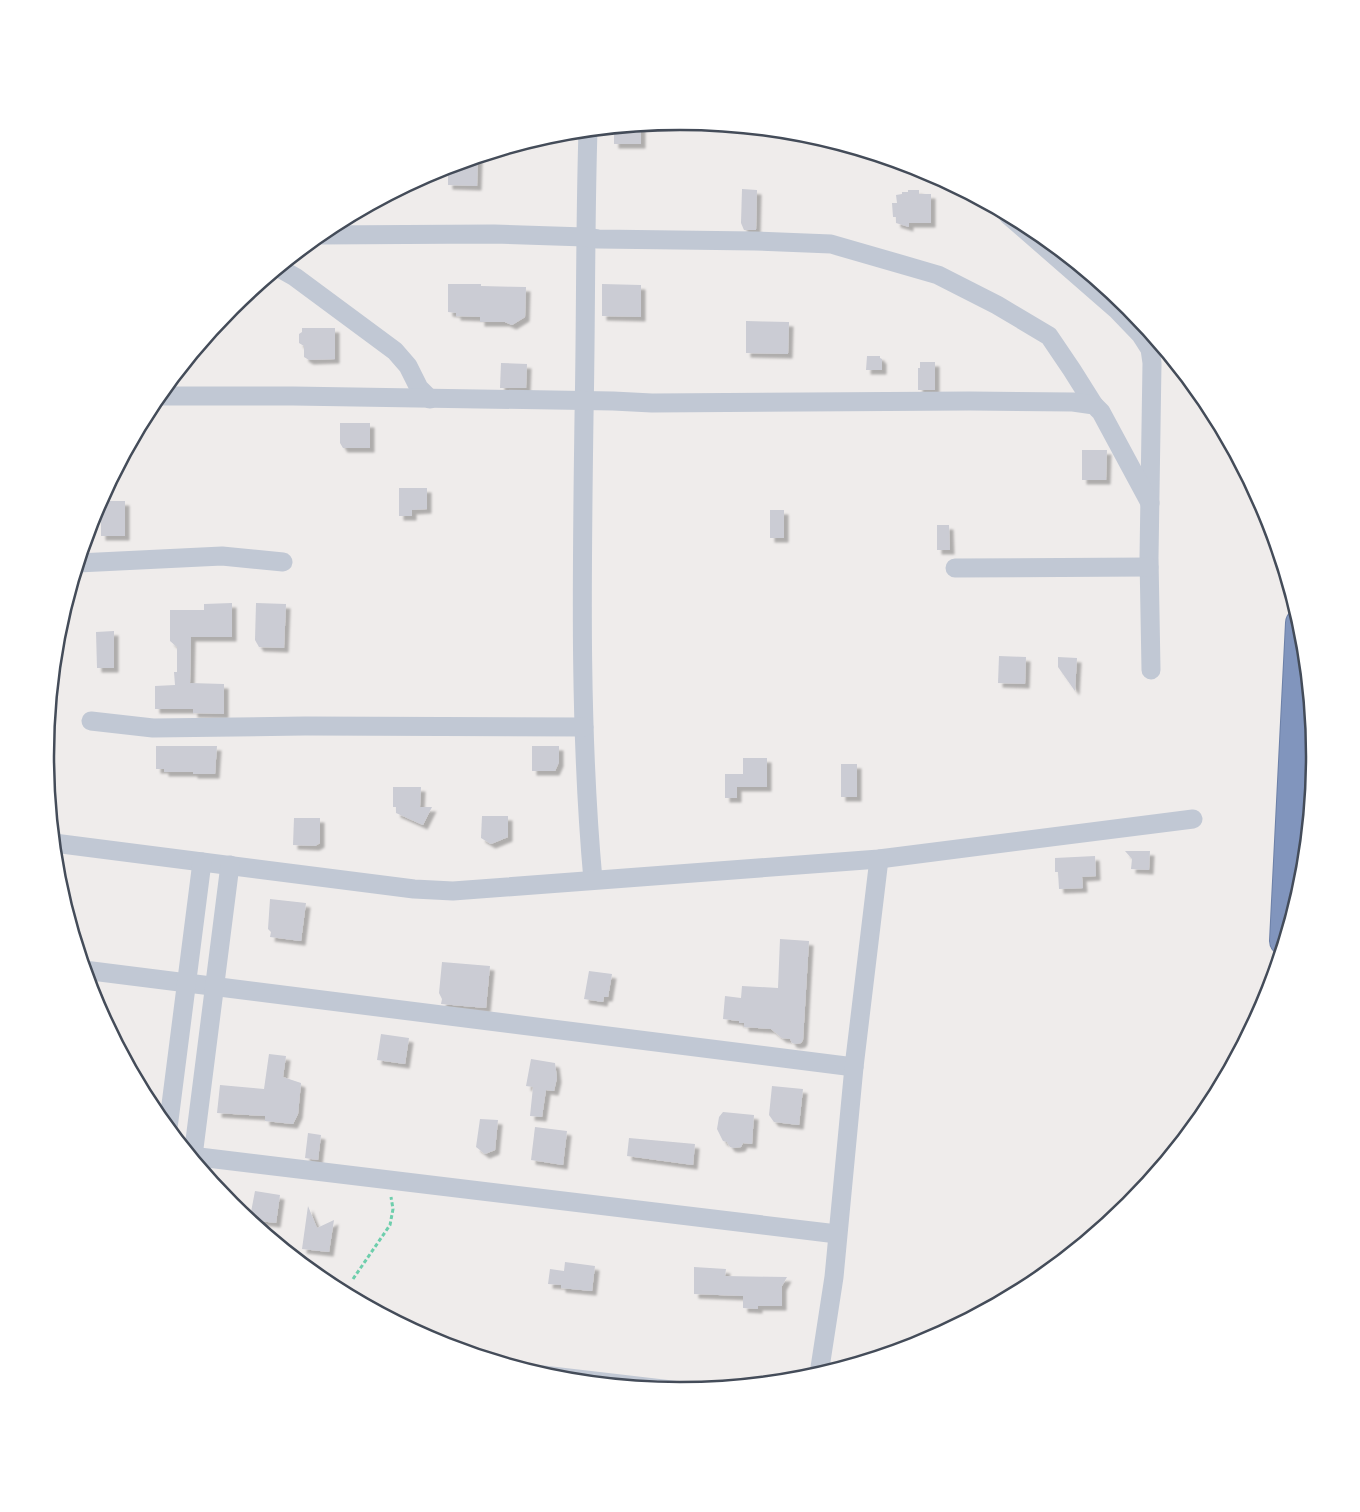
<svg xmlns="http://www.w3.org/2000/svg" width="1360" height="1512" viewBox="0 0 1360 1512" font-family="Overpass,sans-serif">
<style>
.building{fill:#cbccd4;filter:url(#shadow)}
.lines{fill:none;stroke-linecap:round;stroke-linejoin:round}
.highway-casing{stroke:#6c80a8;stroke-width:30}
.path{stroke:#6eceac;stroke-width:3;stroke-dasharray:4 2.5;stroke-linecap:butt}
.street{stroke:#c1c8d4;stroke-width:19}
.highway{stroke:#8195bd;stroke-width:28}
.rim{fill:none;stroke:#444c59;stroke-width:2.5}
</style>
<defs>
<filter id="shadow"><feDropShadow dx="4.5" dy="4.5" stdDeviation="1" flood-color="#0004"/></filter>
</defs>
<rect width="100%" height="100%" fill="#efeceb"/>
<g class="building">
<polygon points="641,125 641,144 614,144 614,127"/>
<polygon points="478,157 477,186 448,185 448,166"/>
<polygon points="742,189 757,190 756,230 744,230 741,223"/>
<polygon points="908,190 919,190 919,194 931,194 931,223 909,223 909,227 896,223 896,217 893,217 892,203 897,203 896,195 902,194 902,192 908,192"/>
<polygon points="448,284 481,284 481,286 526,287 525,317 512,325 505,322 480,322 480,317 456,316 456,313 448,312"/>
<polygon points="602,284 641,285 641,317 602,316"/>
<polygon points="746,321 789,322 788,354 746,353"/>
<polygon points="302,328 335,328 335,359 309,360 304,357 304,346 299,343 299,334 302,332"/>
<polygon points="867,356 880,356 880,358 882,359 882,370 866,370"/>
<polygon points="920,362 935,362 935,390 918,390 918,368 920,368"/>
<polygon points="501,363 527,364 526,388 500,388"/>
<polygon points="340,423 370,423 370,448 343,448 340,443"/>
<polygon points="1082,450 1107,450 1106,480 1082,480"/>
<polygon points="399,488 427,488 427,509 412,510 412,516 399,516"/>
<rect x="101" y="501" width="24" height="35"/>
<rect x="770" y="510" width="14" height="28"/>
<polygon points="937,525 949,525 950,550 937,550"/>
<polygon points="232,603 232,637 191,637 190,683 224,684 224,714 193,713 193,709 155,709 155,686 175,685 174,672 177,672 177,647 170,641 170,610 204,610 204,604"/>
<polygon points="256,603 286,604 284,648 259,647 255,640"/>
<polygon points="114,631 114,668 97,668 96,632"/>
<polygon points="999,656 1026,657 1025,684 998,683"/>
<polygon points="1058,657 1077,658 1075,691 1058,667"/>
<polygon points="156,746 217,746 215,774 193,774 193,772 164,772 164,769 156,769"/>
<polygon points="532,746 559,746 559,762 555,771 532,771"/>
<polygon points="743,758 767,758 767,787 737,787 737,798 725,798 725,774 743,774"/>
<rect x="841" y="764" width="16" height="33"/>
<polygon points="393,787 421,787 420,807 432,807 423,825 396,813 396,807 393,807"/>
<polygon points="482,816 508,816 508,837 491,844 481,838"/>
<polygon points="294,818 320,818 320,843 315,846 293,845"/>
<polygon points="1125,851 1150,851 1149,870 1131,869 1132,859"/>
<polygon points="1095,856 1096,876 1082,877 1083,888 1059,889 1058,872 1055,872 1055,858"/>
<polygon points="270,899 306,903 301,941 270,937 271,932 268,929"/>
<polygon points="780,939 809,941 803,1040 801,1043 796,1044 792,1043 790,1039 782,1038 771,1029 744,1027 744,1023 739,1023 739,1021 723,1019 725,996 741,998 742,986 778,988"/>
<polygon points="442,962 490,966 486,1008 441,1004 442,999 439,993"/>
<polygon points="589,971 612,974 608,997 604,997 603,1002 584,999"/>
<polygon points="381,1034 409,1038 405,1064 377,1060"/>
<polygon points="269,1054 286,1056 283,1077 301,1083 298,1114 293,1124 265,1121 265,1116 217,1113 220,1085 264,1089"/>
<polygon points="531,1059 555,1063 557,1078 554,1091 546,1090 542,1117 530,1116 533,1087 526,1086"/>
<polygon points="772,1086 803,1089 799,1125 774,1122 769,1115"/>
<polygon points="723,1112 754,1115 752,1144 743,1143 741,1147 734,1148 730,1147 727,1142 723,1141 717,1129 719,1117"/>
<polygon points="480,1119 498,1120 495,1150 485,1154 476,1147"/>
<polygon points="535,1127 567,1131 563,1165 531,1160"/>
<polygon points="308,1133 321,1135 318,1160 305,1158"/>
<polygon points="629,1138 695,1144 693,1165 627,1156"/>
<polygon points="255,1191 280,1195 276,1223 252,1220 253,1216 251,1212"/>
<polygon points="308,1206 317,1228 334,1220 329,1252 302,1249"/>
<polygon points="565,1262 595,1266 592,1291 561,1288 561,1285 548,1284 550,1269 564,1271"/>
<polygon points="694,1267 726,1269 725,1276 787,1277 782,1286 782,1306 758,1306 758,1309 743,1308 743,1296 694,1294"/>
</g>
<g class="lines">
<g class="highway-casing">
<polyline id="highway" points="1284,941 1300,623"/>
</g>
<polyline class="path" points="353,1279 390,1225 393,1209 391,1197"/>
<g class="street">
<path d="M588,130C585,226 586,321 584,417C582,571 579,726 593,880"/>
<polyline points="1008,215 1116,309 1141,335 1150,349 1152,363 1149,558 1151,670"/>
<polyline points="318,235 494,234 585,237 598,239 755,241 831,244 938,275 997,305 1049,336 1072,370 1094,405"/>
<polyline points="279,268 295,277 395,351 408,366 419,388 430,399"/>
<polyline points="158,396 293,396 613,401 652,403 970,401 1073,402 1094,405 1101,412 1150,503"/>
<polyline points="78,563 222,556 283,562"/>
<polyline points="955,568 1149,567"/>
<polyline points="91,721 153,728 305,726 584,727"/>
<polyline points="54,843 414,889 453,891 879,859 1193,819"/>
<polyline points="84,970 854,1067"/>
<polyline points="168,1128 202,862"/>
<polyline points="191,1156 837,1234"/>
<polyline points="193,1156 230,865"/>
<polyline points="819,1374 834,1277 854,1067 879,859"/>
<polyline points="543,1375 680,1391"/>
</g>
<use href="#highway" class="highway"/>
</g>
<path d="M0 0H1360V1512H0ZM54 756a626 626 0 1 1 1252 0a626 626 0 1 1-1252 0Z" fill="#fff" fill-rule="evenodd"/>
<path class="rim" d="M54 756a626 626 0 1 1 1252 0a626 626 0 1 1-1252 0Z"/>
</svg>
